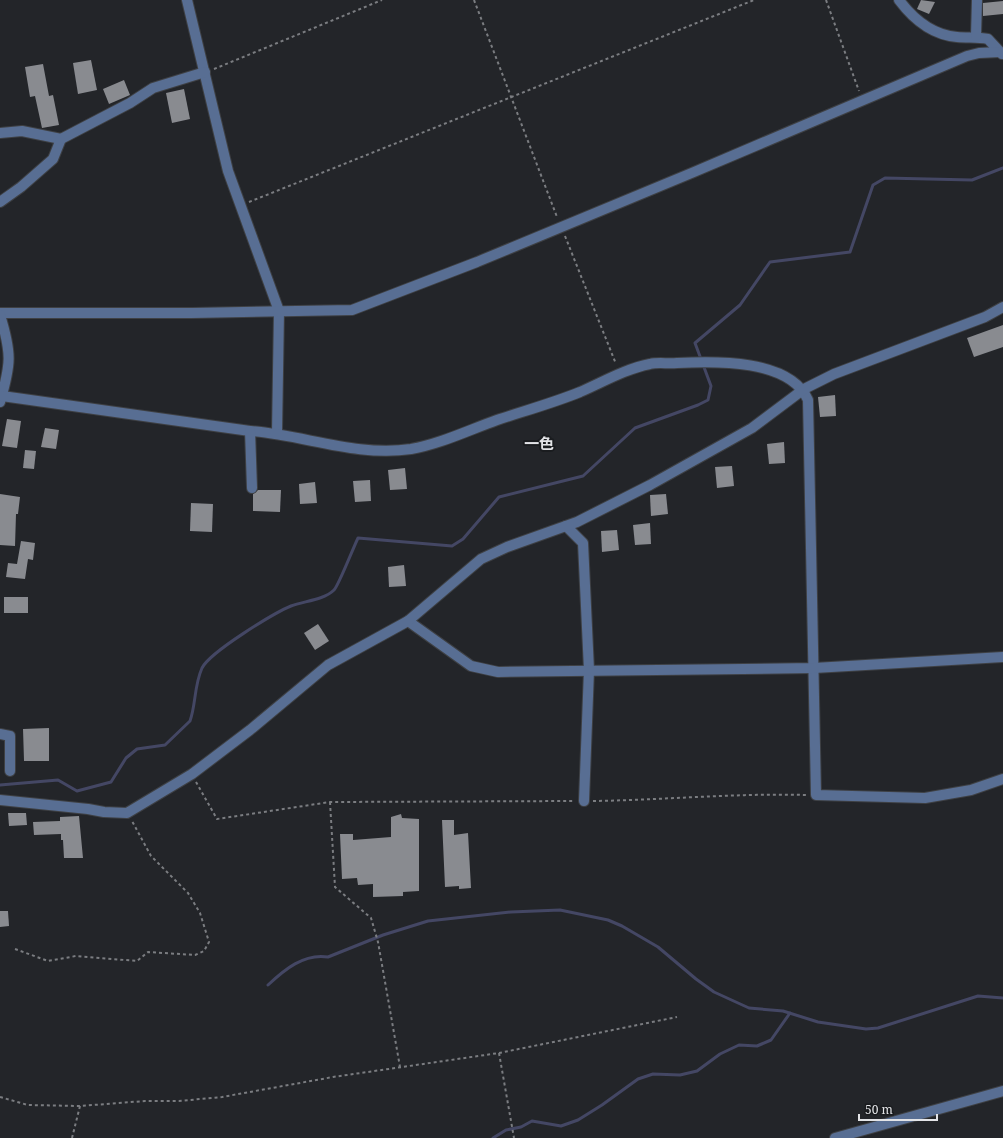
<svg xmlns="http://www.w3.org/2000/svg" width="1003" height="1138" viewBox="0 0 1003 1138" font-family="'Noto Serif','Noto Sans JP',serif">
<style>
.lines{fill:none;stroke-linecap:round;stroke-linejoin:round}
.stream{stroke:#444764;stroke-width:3}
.building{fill:#898b90}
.minor-casing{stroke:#3e4044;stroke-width:12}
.path{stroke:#7b7d81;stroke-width:2;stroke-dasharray:3 3;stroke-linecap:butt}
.minor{stroke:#586e93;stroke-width:10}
.labels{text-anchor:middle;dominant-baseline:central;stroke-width:4;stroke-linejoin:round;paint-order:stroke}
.quarter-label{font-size:15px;font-weight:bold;fill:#e3e4e7;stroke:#1a1c1f}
</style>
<rect width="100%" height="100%" fill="#232529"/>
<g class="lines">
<g class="stream">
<path d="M0,785L58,780L77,791L111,782L126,758L137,749L165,745L190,721C196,704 194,686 202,668C210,652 274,613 291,606C304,601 324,600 334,590C338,587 354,546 358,538L452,546L463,539L499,497L583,476L635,428L698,405L708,400L711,386L695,343L740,305L770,262L850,252L873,185L885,178L972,180L1003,168"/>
<path d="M268,985C284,970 304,953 328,957L383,935L428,921L511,912L560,910L608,920L622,926L658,947L696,979L714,992L749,1008L783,1011L818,1022L866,1029L878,1028L978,996L1003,998"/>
<polyline points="493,1138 506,1130 521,1127 532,1121 561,1126 578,1120 602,1105 638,1079 653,1074 680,1075 697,1071 720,1054 739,1045 757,1046 771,1040 790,1013"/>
</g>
</g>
<g class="building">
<polygon points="921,0 935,2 929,14 917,9"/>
<polygon points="1003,1 1003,14 983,16 983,3"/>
<polygon points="91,60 97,90 78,94 73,63"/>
<polygon points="43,64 49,96 53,95 59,125 42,128 35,96 30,97 25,67"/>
<polygon points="124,80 130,95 109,104 103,89"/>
<polygon points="184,89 190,119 172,123 166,93"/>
<polygon points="1003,325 1003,347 974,357 967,338"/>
<polygon points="835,395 836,416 820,417 818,397"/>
<polygon points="7,419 21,421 17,448 2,446"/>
<polygon points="45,428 59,430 56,449 41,447"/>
<polygon points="784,442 785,463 769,464 767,444"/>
<polygon points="25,450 36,451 34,469 23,468"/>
<polygon points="732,466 734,486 717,488 715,467"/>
<polygon points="405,468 407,489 390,490 388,470"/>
<polygon points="370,480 371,501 355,502 353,481"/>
<polygon points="315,482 317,503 300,504 299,484"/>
<polygon points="258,490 281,490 280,512 253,511 253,494"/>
<polygon points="0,494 20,497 18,514 16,514 15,546 0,545"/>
<polygon points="666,494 668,514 651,516 650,495"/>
<polygon points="191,503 213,504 212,532 190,531"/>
<polygon points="650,523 651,544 635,545 633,525"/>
<polygon points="617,530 619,550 602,552 601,531"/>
<polygon points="21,541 35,543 33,560 28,559 25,579 6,577 8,563 17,564"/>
<polygon points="404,565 406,586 389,587 388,567"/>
<rect x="4" y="597" width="24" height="16"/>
<polygon points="318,624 329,641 315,650 304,633"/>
<polygon points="49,728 49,761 24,761 23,729"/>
<polygon points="8,813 26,813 27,825 9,826"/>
<polygon points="401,814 402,818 419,819 419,891 403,892 403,896 373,897 373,884 358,885 357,878 342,879 340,834 353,834 353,840 391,837 391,817"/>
<polygon points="79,816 83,858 64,858 63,840 61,840 61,834 34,835 33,822 60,821 60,817"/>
<polygon points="442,820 454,820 454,835 468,833 471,888 459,889 459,886 445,887"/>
<polygon points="0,911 8,911 9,926 0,927"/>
</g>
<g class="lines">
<g class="minor-casing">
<g id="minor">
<polyline points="187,0 228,171 279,311 277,433"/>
<path d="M899,0C914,20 932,35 957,37C968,38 978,37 988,39L1002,54"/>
<polyline points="976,36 977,0"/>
<polyline points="0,133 22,131 61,139"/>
<polyline points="0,202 21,187 53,159 61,139 130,103 153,88 205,72"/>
<polyline points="0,313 192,313 352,310 477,262 694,172 967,56 979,53 1000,52"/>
<path d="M0,315C12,354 11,364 0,402"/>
<path d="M2,396L250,431C304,435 356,457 411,449C440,444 469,430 497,420C524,411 553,403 580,392C603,382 625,369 650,364C658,362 668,364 677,363C715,361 790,359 808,400L816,795L925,798L971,790L1003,779"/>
<polyline points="250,431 252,488"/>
<polyline points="566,526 583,543 589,670 584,801"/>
<polyline points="408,621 471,666 498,672 814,668 1003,657"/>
<polyline points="0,734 10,736 10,771"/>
<polyline points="0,800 88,809 104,812 127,813 192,774 250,730 328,665 408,621 481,559 507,547 577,522 650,485 752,428 804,389 834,374 985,317 1003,307"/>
<polyline points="835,1138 1003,1091"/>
</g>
</g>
<g class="path">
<polyline points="474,0 557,217"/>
<polyline points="826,0 859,91"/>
<polyline points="214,69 382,0"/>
<polyline points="249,202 754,0"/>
<polyline points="565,236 616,364"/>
<polyline points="196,782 217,819 330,802 575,801"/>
<path d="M593,801C664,800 735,793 806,795"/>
<polyline points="330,802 335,887 371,918 378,942 400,1067"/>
<polyline points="15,949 48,961 76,956 137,961 148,952 195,955 204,951 209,942 200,913 188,893 151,856 132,821"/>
<polyline points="499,1053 514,1138"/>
<polyline points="0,1097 28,1105 80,1106 145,1101 179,1101 222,1097 333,1077 499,1053 677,1017"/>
<polyline points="72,1138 80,1106"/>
</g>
<use href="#minor" class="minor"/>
</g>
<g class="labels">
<g class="quarter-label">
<text x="539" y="443">一色</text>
</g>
</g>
<path d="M859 1114v6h78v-6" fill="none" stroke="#e3e4e7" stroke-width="2"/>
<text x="865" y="1114" font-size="12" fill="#e3e4e7" stroke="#1a1c1f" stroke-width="3" paint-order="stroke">50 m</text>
</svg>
